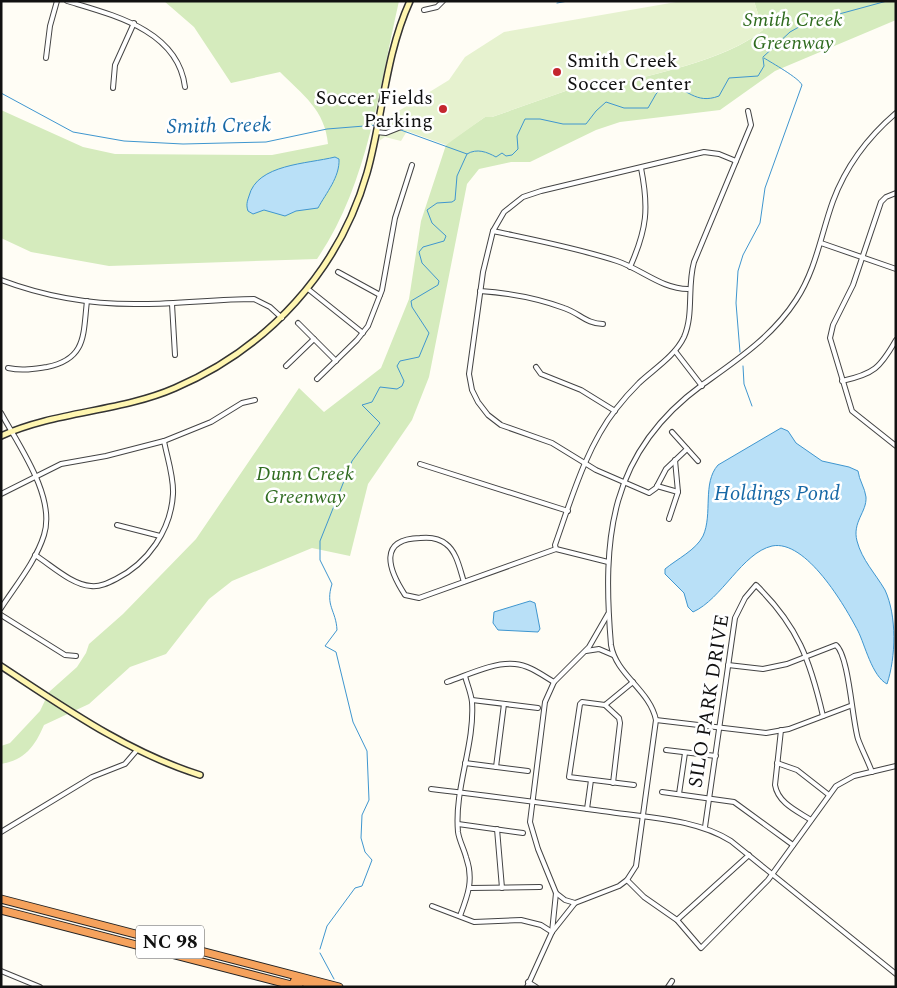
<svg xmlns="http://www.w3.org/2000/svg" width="897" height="988" viewBox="0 0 897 988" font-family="Spectral,serif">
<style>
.green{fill:#d5ebbd}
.pitch{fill:#e6f2cf}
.water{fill:#b9e0f7;stroke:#3f96cf}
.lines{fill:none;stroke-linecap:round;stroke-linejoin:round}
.stream{stroke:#3f96cf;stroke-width:1}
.street-casing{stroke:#444;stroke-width:6}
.secondary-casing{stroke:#333;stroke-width:8}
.highway-casing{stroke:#222;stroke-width:9}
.street{stroke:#fff;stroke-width:4}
.secondary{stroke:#fff6b0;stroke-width:5}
.highway{stroke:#f5a25d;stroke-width:7}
.poi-dot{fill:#c4262e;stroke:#fff;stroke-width:2}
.labels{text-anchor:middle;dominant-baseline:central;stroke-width:5;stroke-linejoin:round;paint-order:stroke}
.shield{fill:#fff;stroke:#585858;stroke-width:1}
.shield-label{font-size:19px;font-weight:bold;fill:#111}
.park-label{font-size:20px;font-style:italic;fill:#2f6b1f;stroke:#fff}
.poi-label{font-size:20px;fill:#111;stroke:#fff;text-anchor:start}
.street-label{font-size:20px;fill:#111;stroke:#fff}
.water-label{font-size:21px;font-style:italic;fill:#1768a6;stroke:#fff}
</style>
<rect width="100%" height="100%" fill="#fffdf5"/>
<g class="green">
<path d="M164,1H399C379,88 368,185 317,259L109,266L31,252L1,238V110L83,147L115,154L272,155L328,144C325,110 303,95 280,72L231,83L194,27Z"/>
<path d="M754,1H896V20L775,71L720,110L620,122L596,130L530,162H511L479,169L467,184L429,377L412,420L368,484L350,556L312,548L232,581L209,599L166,654L130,667L89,704L44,725C35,746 25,760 1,764V746L10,743L40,711L49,692L77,667L86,653L89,644L123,614L196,539L299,388L324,412L381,368L409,299L421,221L446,145L450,141L485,117H492L574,88L598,82L600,88C649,75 726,61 763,30Z"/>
</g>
<path class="pitch" d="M682,1H754L763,30C725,61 649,75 600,88L598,82L574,88L492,117H485L446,145L407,131L401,141L385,137L379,141L384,120L449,80L465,57L504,32Z"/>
<g class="water">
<path d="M335,157L339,159C340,177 326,193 318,208L296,211L285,216L264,210L253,214L248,211C246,205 247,202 249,196C257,164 307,164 335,157Z"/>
<path d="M781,428L788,431L796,443L822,461L849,467L858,471C859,480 865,488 866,497C867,512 852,522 857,541C862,560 875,573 885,590C897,616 896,657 887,684C872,676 865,645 858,631C845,606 806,539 772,546C742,553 722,599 693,612L688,607L684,593L665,574V569C677,559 696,550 703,536C713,514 702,483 718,465Z"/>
<polygon points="530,601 535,603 540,629 538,632 498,630 493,623 494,612"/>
</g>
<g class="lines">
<g class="stream">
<polyline points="557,3 568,1"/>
<polyline points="763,57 790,32 806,23 887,1"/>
<polyline points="1,93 73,132 124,141 183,144 266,142 327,129 377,125"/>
<polyline points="381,125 394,128"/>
<path d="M398,129L467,154C477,148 487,152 496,157L502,153L506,156L512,155L518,149L517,136L525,119H540L563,124H586L596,111L606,102L624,108H648L656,94L666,84C688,88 695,105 719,96L729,78L758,76L764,66L763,58"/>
<path d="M740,352L736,303L738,271L743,255L760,223L765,188L802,85C799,78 772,63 764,58"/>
<polyline points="743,366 744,384 752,406"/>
<path d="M320,949L327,926L355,888L362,886L372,860L365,852L361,838L362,815L369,800L367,751L353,722L336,652L325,646L337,630C336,610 325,606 332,584L320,560V541L352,461L380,423L362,405L372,402L380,387L397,389L402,386L404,381L397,366L400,361L419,357L429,333L412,307L411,301L438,285L439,281L422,263L419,252L423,247L444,241L446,236L432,223L427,210L437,203L452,202L455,200L457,176L467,154"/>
<polyline points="320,953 334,979"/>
</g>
<g class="street-casing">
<g id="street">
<path d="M67,1C113,15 178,30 185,87"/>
<polyline points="424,10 437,7 443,1"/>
<polyline points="46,58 50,26 57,1"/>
<polyline points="113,88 115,65 134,23"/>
<polyline points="376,132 386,133 406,125"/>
<polyline points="896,193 886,197 881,202 853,285 833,325 830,338 852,411 896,446"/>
<path d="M493,231C535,240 577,248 617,261C641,269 662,289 688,289"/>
<polyline points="821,243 896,269"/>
<path d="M630,267C647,229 649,208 641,168"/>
<polyline points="338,272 380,295"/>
<path d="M1,280C46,297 95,305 143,304C180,304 217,299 254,299L270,307L282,318"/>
<polyline points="308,289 363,333"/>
<path d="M480,291C509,293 537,298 564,308C579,313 587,324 603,324"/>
<polyline points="172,304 175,355"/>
<polyline points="298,323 336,361"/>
<polyline points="675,351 702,386"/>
<polyline points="286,366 314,339"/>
<polyline points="536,367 541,374 581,390 615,411"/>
<path d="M8,368C22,371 32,369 47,367C87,359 83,334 87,301"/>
<polyline points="317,379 357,340 368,326 382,290 395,218 412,165"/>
<path d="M842,381C874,374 880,368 896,340"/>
<path d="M1,413C19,446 56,497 44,535C36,561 16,585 1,608"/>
<polyline points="672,432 698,461"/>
<polyline points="687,449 666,469 656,488 649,493 596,470 552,443 501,425 488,415 478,402 472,390 469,374 483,272 493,231 504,212 523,197 541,191 704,152 719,154 736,161"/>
<polyline points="420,464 568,511"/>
<polyline points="657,486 678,492"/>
<polyline points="1,494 61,464 106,456 164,441 211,422 242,403 255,400"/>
<polyline points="669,519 678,492 675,460"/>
<polyline points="117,525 160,536"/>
<path d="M556,549L555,545C571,500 586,447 616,409C623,400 631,391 639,383C654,369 675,356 684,337C694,314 687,287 694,262L751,125L748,111"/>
<path d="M35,555C51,565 72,585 91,586C100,587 108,583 116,579C148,563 171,530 173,494C174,477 167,457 164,441"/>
<path d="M464,582C460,570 457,552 446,544C439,538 429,537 420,538C378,539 388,569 405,595L419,598L556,549L608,562"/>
<polyline points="1,615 65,655 76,656"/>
<polyline points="586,651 599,649 613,655"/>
<path d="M728,665L763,669L787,664L836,645C849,656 852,719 858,739C862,750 868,761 872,772"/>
<path d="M447,682C468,675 493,662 515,664C529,665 542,675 554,682"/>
<polyline points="633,682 605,705 582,702 580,704 569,777 634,785"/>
<polyline points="472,700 538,708"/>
<polyline points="605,705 619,718 620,723 613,783"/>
<polyline points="656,720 766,733 789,729 850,706"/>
<path d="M781,730L775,785C778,803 797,811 811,820"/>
<polyline points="666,750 716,756"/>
<polyline points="465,763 528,771"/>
<polyline points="777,763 797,770 829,795"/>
<polyline points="496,767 504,704"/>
<path d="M431,789C491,796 550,804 610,812C650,818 696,819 731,841L896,974"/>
<polyline points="662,792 734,802 793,845"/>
<polyline points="679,794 685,753"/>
<polyline points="587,809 591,780"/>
<polyline points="458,824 523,833"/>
<path d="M705,827L735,618L745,598L756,585C798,626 810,660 823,716"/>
<polyline points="497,829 502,888"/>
<polyline points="1,832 92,777 125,764 137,750"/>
<polyline points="627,880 644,897 677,920 701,948 768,880 836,786 854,776 896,766"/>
<polyline points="470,888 540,887"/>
<polyline points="556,893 565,900 575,903"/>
<polyline points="432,906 474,922 521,920 541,925 552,932"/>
<path d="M460,916C468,895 474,879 466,857C464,849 459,840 458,832C454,788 475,745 472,702C471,693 467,684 465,676"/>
<polyline points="677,920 749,855"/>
<polyline points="552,932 556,893 538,849 530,822 545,702 554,682 589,647 608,614"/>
<polyline points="1,971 40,987"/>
<polyline points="528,982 536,987"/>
<path d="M527,987L552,932L575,903L619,886L627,880L636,866L656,720C650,690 616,675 611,645C602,538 609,453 702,385C737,360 772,337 796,300C816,270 821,234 833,201C846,166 868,137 896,113"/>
<polyline points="668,987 672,981"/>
</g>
</g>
<g class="secondary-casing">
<g id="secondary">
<path d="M1,436C56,411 120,412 175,388C268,348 339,271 367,173C383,116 385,56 410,1"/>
<path d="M1,666C65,708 127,752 200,775"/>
</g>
</g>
<g class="highway-casing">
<g id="highway">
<polyline points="1,899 339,987"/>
<polyline points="1,910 299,987"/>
<polyline points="292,985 295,980 323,987"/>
</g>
</g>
<use href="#street" class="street"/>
<use href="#secondary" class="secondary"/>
<use href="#highway" class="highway"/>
</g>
<g class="poi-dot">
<circle cx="557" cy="72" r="5"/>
<circle cx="443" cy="109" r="5"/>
</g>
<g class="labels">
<rect class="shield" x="136" y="925.5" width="68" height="33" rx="4"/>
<g class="shield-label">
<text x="170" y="942">NC 98</text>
</g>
<g class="park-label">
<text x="793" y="20">Smith Creek<tspan x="793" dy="23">Greenway</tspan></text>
<text x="305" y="474">Dunn Creek<tspan x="305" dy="23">Greenway</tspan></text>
</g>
<g class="poi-label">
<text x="567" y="61">Smith Creek<tspan x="567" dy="23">Soccer Center</tspan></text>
<text x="433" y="98" text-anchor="end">Soccer Fields<tspan x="433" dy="23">Parking</tspan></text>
</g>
<g class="street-label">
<text transform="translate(709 701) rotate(-81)">SILO PARK DRIVE</text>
</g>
<g class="water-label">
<text transform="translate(219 126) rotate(-1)">Smith Creek</text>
<text x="777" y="494">Holdings Pond</text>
</g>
</g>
<rect width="897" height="988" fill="none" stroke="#111111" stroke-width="5"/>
</svg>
